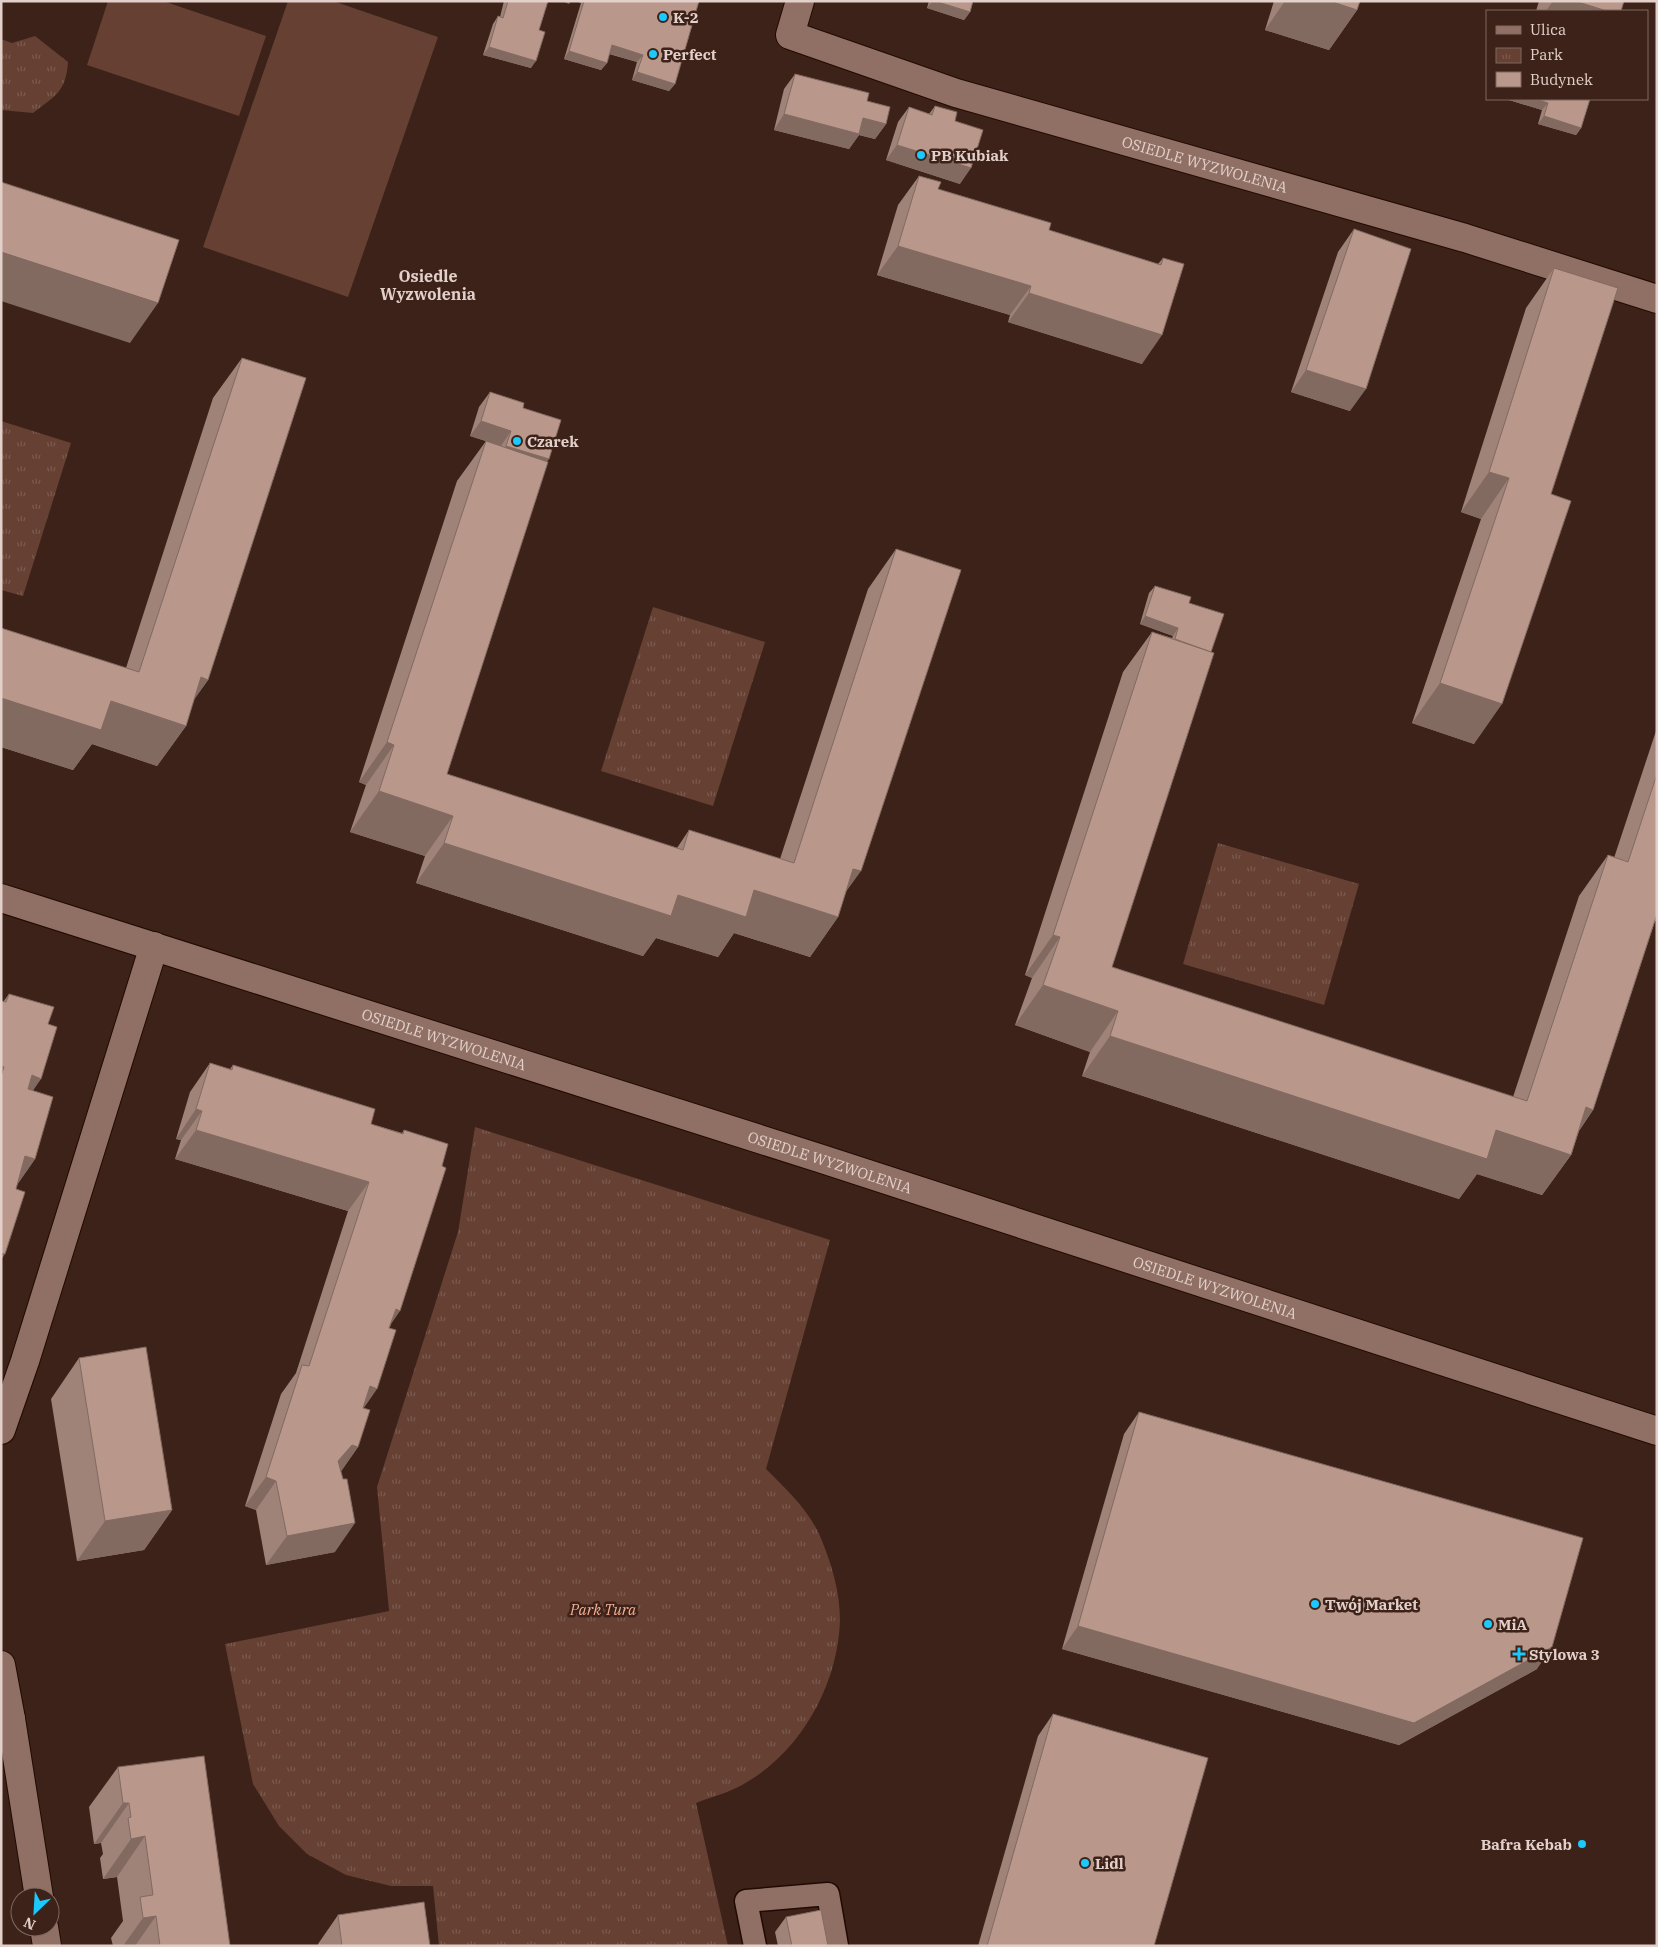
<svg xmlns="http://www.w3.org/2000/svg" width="1658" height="1947" viewBox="0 0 1658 1947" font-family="'IBM Plex Serif',serif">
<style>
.park{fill:url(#park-tufts)}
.garden{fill:#654033}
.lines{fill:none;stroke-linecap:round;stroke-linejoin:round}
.service-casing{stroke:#220a03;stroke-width:25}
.minor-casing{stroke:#220a03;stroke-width:30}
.service{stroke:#907065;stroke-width:22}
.minor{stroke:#907065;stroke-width:28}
.wall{fill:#9f8278}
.shaded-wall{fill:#826a61}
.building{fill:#b9978b;stroke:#826a61}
.poi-dot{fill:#1bc9fc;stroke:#3c2218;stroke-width:2}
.labels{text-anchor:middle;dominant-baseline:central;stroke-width:5;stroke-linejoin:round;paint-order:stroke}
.poi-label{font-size:15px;font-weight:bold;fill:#e3d0ca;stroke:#3c2218;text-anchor:start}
.street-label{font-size:15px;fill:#e3d0ca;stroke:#3c2218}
.park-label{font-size:15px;font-style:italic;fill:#f6af95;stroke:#3c2218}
.neighbourhood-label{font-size:16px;font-weight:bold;fill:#e3d0ca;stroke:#3c2218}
</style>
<defs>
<pattern id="park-tufts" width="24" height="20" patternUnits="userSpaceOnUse" patternTransform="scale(1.25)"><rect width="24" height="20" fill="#654033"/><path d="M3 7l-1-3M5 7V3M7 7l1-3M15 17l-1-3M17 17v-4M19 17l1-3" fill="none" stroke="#7b5b4f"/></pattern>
</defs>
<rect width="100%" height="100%" fill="#3c2218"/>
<g class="park">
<path d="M35,36L68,62C66,92 55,96 33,113L1,110V39L12,43Z"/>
<polygon points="1,421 71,443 23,596 1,590"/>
<polygon points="653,607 765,642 713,806 601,771"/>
<polygon points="1218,843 1359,884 1324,1005 1183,964"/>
<path d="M475,1127L830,1240L766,1469C786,1489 808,1509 820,1536C831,1562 840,1591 840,1620C838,1686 800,1753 742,1785C728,1793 711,1797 696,1803L728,1946H439L433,1886H391L346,1875L307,1854L279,1826L253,1784L225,1644L389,1611L377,1487L458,1232Z"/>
</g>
<g class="garden">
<polygon points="108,1 163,1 266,36 239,116 87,65"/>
<polygon points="288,1 333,1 438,37 348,297 203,247"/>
</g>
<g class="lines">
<g class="service-casing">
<polyline id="service" points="755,1946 746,1901 828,1894 837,1946"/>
</g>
<g class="minor-casing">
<g id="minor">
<path id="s1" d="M800,1L790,35L956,93L1465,238L1657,299"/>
<path id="s2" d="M1,898L822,1159L1657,1431"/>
<polyline points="1,1430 25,1361 154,946"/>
<polyline points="1,1665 11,1719 1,1722"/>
<polyline points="11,1719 39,1897"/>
<polyline points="44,1927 47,1946"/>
</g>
</g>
<use href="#service" class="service"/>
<use href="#minor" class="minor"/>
</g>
<g class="wall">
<polygon points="504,1 548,1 539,30 531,68 483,55 493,24 498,16 500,17"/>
<polygon points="575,1 699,1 675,84 669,91 632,80 637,62 609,54 607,63 601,70 564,59 581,3"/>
<polygon points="929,1 973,1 970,12 964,20 927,8"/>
<polygon points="1274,1 1360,1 1357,10 1329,50 1265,30"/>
<polygon points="1539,1 1624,1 1621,11 1536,11"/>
<polygon points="795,74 867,101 886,124 875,139 859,135 849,149 774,130 784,89"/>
<polygon points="1510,99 1590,99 1581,128 1576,135 1538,124 1542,110 1509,100"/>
<polygon points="935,106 955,121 960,184 886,160 898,122 909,107 929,114"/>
<polygon points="919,176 938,189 1049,230 1158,264 1163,258 1142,364 1008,322 1010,315 877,275 898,205"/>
<polygon points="1354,229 1350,411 1291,392 1338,252"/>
<polygon points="1554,268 1551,494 1474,744 1412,723 1481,519 1461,512 1526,308"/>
<polygon points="242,358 208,680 194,699 186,726 157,766 92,744 73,770 1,747 1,628 126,668 213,398"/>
<polygon points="490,392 523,408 547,462 447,774 677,848 689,830 780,859 868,589 896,549 846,891 838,917 810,957 734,933 718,957 656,938 643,956 416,883 425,856 350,832 366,785 359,782 457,481 486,441 470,436 479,407"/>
<polygon points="1155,586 1189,603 1211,652 1112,967 1513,1097 1579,896 1608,855 1614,858 1657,728 1657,921 1655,921 1593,1110 1579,1131 1571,1155 1542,1195 1477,1174 1459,1199 1082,1076 1090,1052 1015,1025 1032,978 1025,975 1123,672 1152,632 1172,638 1173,636 1140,624 1149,593"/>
<polygon points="9,994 48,1024 33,1090 35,1159 16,1186 1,1260 1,1001 3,1002"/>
<polygon points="210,1063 230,1069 233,1065 371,1124 402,1133 404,1130 391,1324 363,1408 358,1447 341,1471 335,1552 266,1565 256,1510 245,1506 281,1394 296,1373 348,1211 175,1159 181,1140 176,1139 190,1092"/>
<polygon points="79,1358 172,1510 144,1550 77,1561 51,1399"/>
<polygon points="1139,1412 1537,1669 1399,1745 1062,1649 1124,1434"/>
<polygon points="1053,1714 1154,1946 978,1946 1038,1736"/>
<polygon points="118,1767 230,1946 113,1946 111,1938 123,1921 117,1877 103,1879 100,1858 103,1854 101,1843 94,1844 89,1807"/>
<polygon points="338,1915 430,1946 318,1946 318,1944"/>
<polygon points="786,1917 828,1946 778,1946 775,1932"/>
</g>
<g class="shaded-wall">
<polygon points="562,1 571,1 569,4"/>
<polygon points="932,1 935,1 970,12 964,20 927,8"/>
<polygon points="1285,1 1330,1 1357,10 1329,50 1265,30"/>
<polygon points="1553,1 1575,1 1607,11 1546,11"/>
<polygon points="612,45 643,55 637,62 607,53"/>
<polygon points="489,47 536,61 531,68 483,55"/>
<polygon points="569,51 607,63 601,70 564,59"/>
<polygon points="637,72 675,84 669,91 632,80"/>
<polygon points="1510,99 1536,99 1548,103 1542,110 1509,100"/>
<polygon points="784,114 863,118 886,124 875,139 859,135 849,149 774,130"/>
<polygon points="1544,116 1581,128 1576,135 1538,124"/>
<polygon points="897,145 971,168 960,184 886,160"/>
<polygon points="898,246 1031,286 1010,315 877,275"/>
<polygon points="1,252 158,303 130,343 1,301"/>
<polygon points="1029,293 1162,335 1142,364 1008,322"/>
<polygon points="1306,370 1366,389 1350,411 1291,392"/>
<polygon points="481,421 511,431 501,446 470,436"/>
<polygon points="506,446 549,459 538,474 496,461"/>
<polygon points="1489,472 1509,478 1481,519 1461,512"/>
<polygon points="1145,616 1178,628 1173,636 1140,624"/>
<polygon points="201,677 208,680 180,720"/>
<polygon points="1440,683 1502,704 1474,744 1412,723"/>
<polygon points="1,698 111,701 186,726 157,766 92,744 73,770 1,747"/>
<polygon points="387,742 394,745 366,785 359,782"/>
<polygon points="379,791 453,816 425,856 350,832"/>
<polygon points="444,843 678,895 754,890 838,917 810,957 734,933 718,957 656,938 643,956 416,883"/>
<polygon points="853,869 861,871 832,911"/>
<polygon points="1053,935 1060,937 1032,978 1025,975"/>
<polygon points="1043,985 1118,1011 1090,1052 1015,1025"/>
<polygon points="1110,1036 1496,1130 1571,1155 1542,1195 1477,1174 1459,1199 1082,1076"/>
<polygon points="32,1075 41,1079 21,1108"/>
<polygon points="1586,1107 1593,1110 1565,1150"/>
<polygon points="196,1109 202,1111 181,1140 176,1139"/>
<polygon points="196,1130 369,1182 348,1211 175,1159"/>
<polygon points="25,1156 35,1159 15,1188"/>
<polygon points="1,1253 5,1254 1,1260"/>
<polygon points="396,1309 400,1311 380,1340"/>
<polygon points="370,1386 377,1389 357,1418"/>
<polygon points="352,1445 358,1447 338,1476 338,1461"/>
<polygon points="266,1477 276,1481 256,1510 245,1506"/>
<polygon points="172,1510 144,1550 77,1561 105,1521"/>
<polygon points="355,1523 335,1552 266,1565 287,1536"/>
<polygon points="1078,1626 1552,1647 1537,1669 1399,1745 1062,1649"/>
<polygon points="123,1803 129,1803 101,1843 94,1844"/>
<polygon points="145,1836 117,1877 103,1879 131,1839"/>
<polygon points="156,1916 135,1946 123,1946 143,1918"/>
</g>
<g class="building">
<polygon points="508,1 548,1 539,30 545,32 536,61 489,47 498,16 503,18"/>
<polygon points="584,1 699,1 675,84 637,72 643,55 612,45 607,63 569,51"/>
<polygon points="935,1 973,1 970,12"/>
<polygon points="1330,1 1360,1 1357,10"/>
<polygon points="1575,1 1624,1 1621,11 1607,11"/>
<polygon points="795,74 869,93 867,101 890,107 886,124 863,118 859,134 784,114"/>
<polygon points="1536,99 1590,99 1581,128 1544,116 1548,103"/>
<polygon points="935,106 957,112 955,121 983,130 971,168 897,145 909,107 932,115"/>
<polygon points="919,176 941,182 938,189 1051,223 1049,230 1161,265 1163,258 1184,264 1162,335 1029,293 1031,286 898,246"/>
<polygon points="1,182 179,240 158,303 1,252"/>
<polygon points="1354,229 1411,249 1366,389 1306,370"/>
<polygon points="1554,268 1618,288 1551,494 1571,501 1502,704 1440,683 1509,478 1489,472"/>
<polygon points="242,358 306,378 208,680 201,677 186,726 111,701 101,730 1,698 1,628 139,672"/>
<polygon points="490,392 524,403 523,408 561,420 549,459 506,446 511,431 481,421"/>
<polygon points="486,441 548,462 447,774 683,850 689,830 794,863 896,549 961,570 861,871 853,869 838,917 754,890 746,917 678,895 671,916 444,843 453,816 379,791 394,745 387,742"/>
<polygon points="1155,586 1191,597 1189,603 1224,614 1211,652 1175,639 1178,628 1145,616"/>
<polygon points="1152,632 1214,653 1112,967 1527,1101 1608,855 1628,862 1657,774 1657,914 1593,1110 1586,1107 1571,1155 1496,1130 1487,1159 1110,1036 1118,1011 1043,985 1060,937 1053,935"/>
<polygon points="9,994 54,1007 48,1024 57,1027 41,1079 32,1075 28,1089 53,1097 35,1159 25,1156 16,1189 25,1192 5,1254 1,1253 1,1076 4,1067 1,1066 1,1001 6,1002"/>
<polygon points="210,1063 232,1070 233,1065 375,1109 371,1124 403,1134 404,1130 448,1144 442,1166 446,1168 400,1311 396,1309 389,1328 396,1330 377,1389 370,1386 363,1408 370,1410 358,1447 352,1445 338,1461 343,1479 347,1479 355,1523 287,1536 276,1481 266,1477 302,1365 309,1366 369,1182 196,1130 202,1111 196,1109"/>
<polygon points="146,1347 172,1510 105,1521 79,1358"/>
<polygon points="1139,1412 1583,1538 1552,1647 1414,1723 1078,1626"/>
<polygon points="1053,1714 1208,1758 1154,1946 987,1946"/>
<polygon points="204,1756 230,1946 160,1946 156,1916 143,1918 140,1897 153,1895 145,1836 131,1839 128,1818 131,1817 129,1803 123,1803 118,1767"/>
<polygon points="424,1902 430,1946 342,1946 338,1915"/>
<polygon points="821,1910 828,1946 792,1946 786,1917"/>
</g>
<g class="poi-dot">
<circle cx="663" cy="17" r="5"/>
<circle cx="653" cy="54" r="5"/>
<circle cx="921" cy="155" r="5"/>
<circle cx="517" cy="441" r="5"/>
<circle cx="1315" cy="1604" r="5"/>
<circle cx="1488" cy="1624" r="5"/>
<path d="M1516.5 1646.5h5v5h5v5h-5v5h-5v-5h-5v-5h5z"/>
<circle cx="1582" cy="1844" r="5"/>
<circle cx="1085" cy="1863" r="5"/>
</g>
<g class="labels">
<g class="poi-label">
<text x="673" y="17">K-2</text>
<text x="663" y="54">Perfect</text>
<text x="931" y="155">PB Kubiak</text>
<text x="527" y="441">Czarek</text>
<text x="1325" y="1604">Twój Market</text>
<text x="1498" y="1624">MiA</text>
<text x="1529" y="1654">Stylowa 3</text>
<text x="1572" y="1844" text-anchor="end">Bafra Kebab</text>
<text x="1095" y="1863">Lidl</text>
</g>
<g class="street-label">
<text stroke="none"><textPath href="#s1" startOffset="470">OSIEDLE WYZWOLENIA</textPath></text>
<text stroke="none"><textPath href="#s2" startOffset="465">OSIEDLE WYZWOLENIA</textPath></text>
<text stroke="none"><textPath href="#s2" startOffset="870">OSIEDLE WYZWOLENIA</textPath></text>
<text stroke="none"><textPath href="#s2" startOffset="1275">OSIEDLE WYZWOLENIA</textPath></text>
</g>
<g class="park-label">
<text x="603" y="1609">Park Tura</text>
</g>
<g class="neighbourhood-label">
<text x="428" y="276">Osiedle<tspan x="428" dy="18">Wyzwolenia</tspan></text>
</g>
</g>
<rect width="1658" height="1947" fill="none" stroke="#e3d0ca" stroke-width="5"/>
<rect x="1486" y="10" width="162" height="90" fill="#3c2218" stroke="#7f685f"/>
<rect x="1496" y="26" width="25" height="8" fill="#907065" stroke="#7f685f"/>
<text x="1530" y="35" font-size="15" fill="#e3d0ca">Ulica</text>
<rect x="1496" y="48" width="25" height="15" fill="url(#park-tufts)" stroke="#7f685f"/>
<text x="1530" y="60" font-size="15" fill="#e3d0ca">Park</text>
<rect x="1496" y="72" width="25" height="15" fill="#b9978b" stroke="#7f685f"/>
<text x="1530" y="85" font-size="15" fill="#e3d0ca">Budynek</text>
<g transform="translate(35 1912) rotate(205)"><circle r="24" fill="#3c2218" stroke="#7f685f"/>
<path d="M0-4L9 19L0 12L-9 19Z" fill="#1bc9fc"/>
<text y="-8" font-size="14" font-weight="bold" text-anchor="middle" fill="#e3d0ca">N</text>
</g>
</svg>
